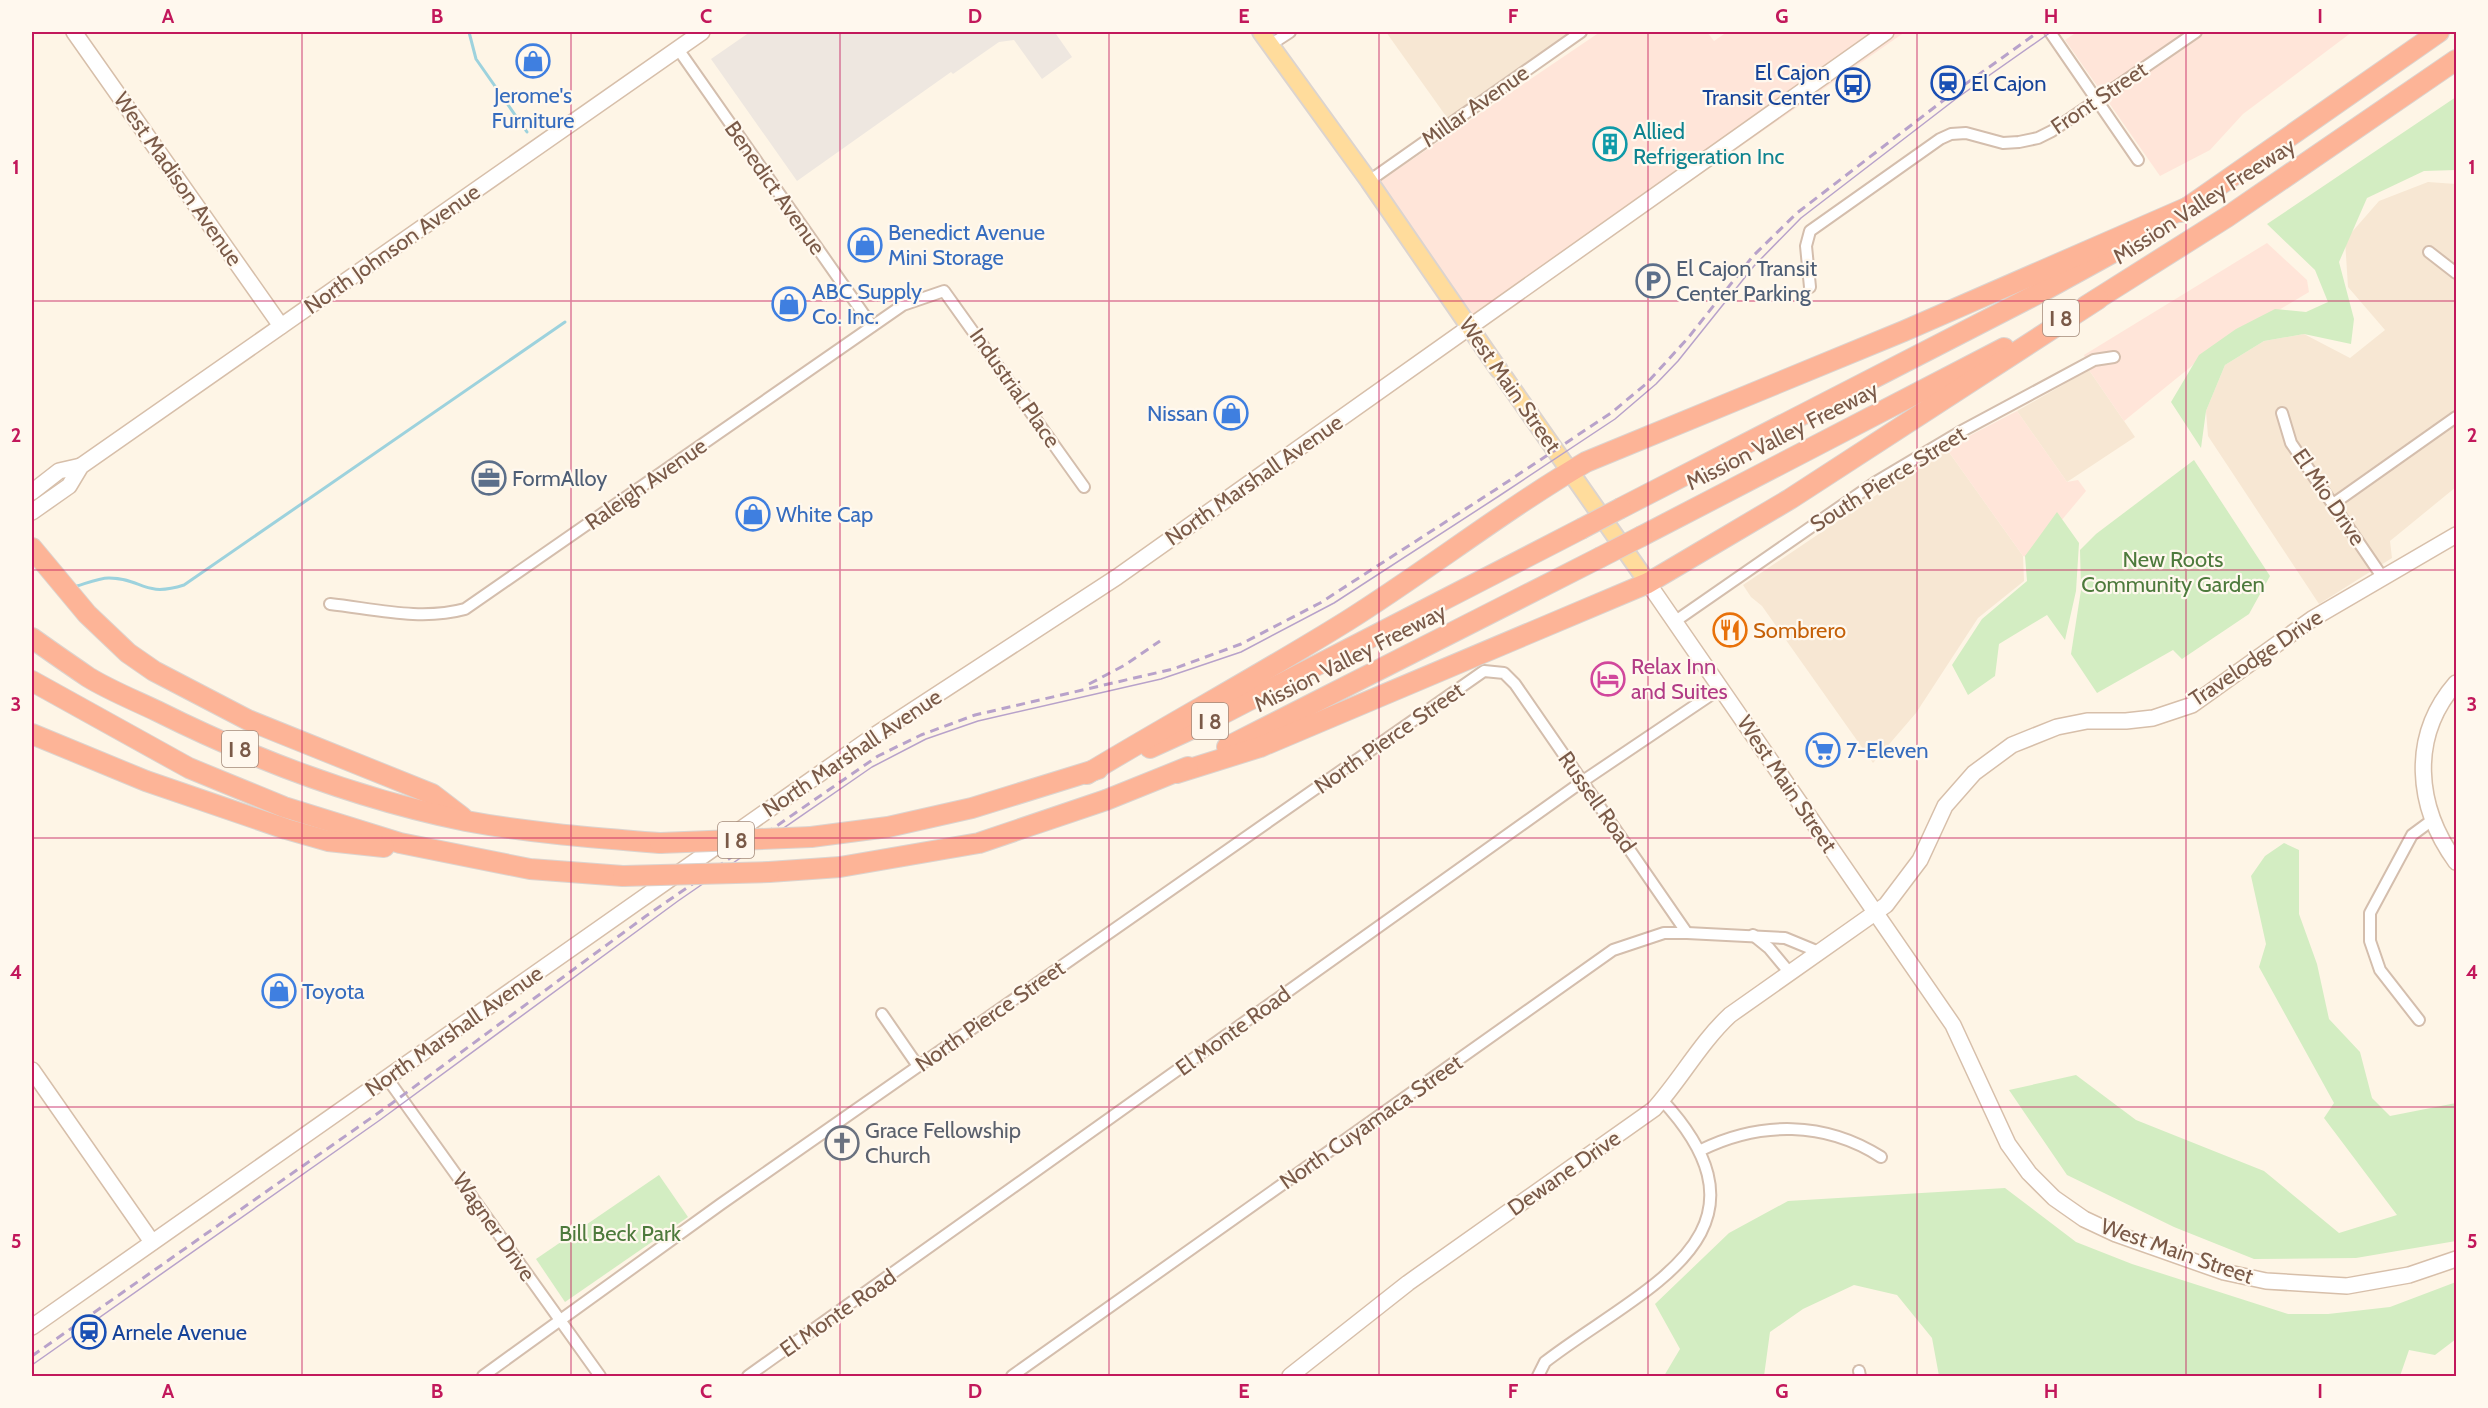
<svg xmlns="http://www.w3.org/2000/svg" width="2488" height="1408" viewBox="0 0 2488 1408" font-family="Cabin,sans-serif">
<style>
.residential{fill:#f7e7d3}
.commercial{fill:#ffe5d9}
.industrial{fill:#eee7e0}
.green{fill:#d3edc2}
.lines{fill:none;stroke-linecap:round;stroke-linejoin:round}
.stream{stroke:#9dd2dd;stroke-width:3}
.street-casing{stroke:#d4bead;stroke-width:14}
.secondary-casing{stroke:#d7bfaa;stroke-width:18}
.primary-casing{stroke:#dcd4cf;stroke-width:20}
.highway-casing{stroke:#dcd4cf;stroke-width:22}
.street{stroke:#fff;stroke-width:10}
.secondary{stroke:#fff;stroke-width:15}
.primary{stroke:#ffdc9c;stroke-width:16}
.highway{stroke:#fdb497;stroke-width:20}
.tram{stroke:#b8a2ca;stroke-width:1.5}
.rail{stroke:#b8a2ca;stroke-width:3;stroke-dasharray:9 6;stroke-linecap:butt}
.highway-bridge-casing{stroke:#dcd4cf;stroke-width:22;stroke-linecap:butt}
.highway-bridge{stroke:#fdb497;stroke-width:20}
.grid{fill:none;stroke:#c2185b;stroke-width:1.5;stroke-opacity:0.55}
.labels{text-anchor:middle;dominant-baseline:central;stroke-width:4.5;stroke-linejoin:round;paint-order:stroke}
.shield{fill:#fff8ee;stroke:#a2897a;stroke-width:1.5}
.shield-label{font-size:21px;font-weight:bold;fill:#7a5a48}
.transit-label{font-size:22px;fill:#164399;stroke:#fff8ee;text-anchor:start}
.shop-label{font-size:22px;fill:#366cbe;stroke:#fff8ee;text-anchor:start}
.street-label{font-size:22px;fill:#7a5a48;stroke:#fff8ee}
.culture-label{font-size:22px;fill:#0d838f;stroke:#fff8ee;text-anchor:start}
.service-label{font-size:22px;fill:#4e5e75;stroke:#fff8ee;text-anchor:start}
.park-label{font-size:22px;fill:#4d7a3c;stroke:#fff8ee}
.food-label{font-size:22px;fill:#c56008;stroke:#fff8ee;text-anchor:start}
.hotel-label{font-size:22px;fill:#b23c85;stroke:#fff8ee;text-anchor:start}
.worship-label{font-size:22px;fill:#5b616d;stroke:#fff8ee;text-anchor:start}
.neatline{fill:none;stroke:#c2185b;stroke-width:2}
.grid-label{font-size:20px;text-anchor:middle;font-weight:bold;fill:#c2185b}
</style>
<rect width="100%" height="100%" fill="#fef5e6"/>
<g class="residential">
<polygon points="1386,32 1574,32 1448,119"/>
<polygon points="2428,182 2456,184 2456,487 2390,541 2392,558 2319,604 2208,436 2206,411 2225,365 2264,341 2304,334 2350,358 2385,330 2348,287 2345,240 2379,201"/>
<polygon points="2089,370 2135,437 2067,482 2017,411"/>
<polygon points="1946,448 2023,556 2024,581 1978,618 1916,713 1873,763 1762,606 1751,597 1743,585"/>
</g>
<g class="commercial">
<polygon points="1600,32 1707,32 1714,41 1727,32 1905,32 1480,328 1376,184"/>
<polygon points="2077,32 2352,32 2243,114 2210,150 2160,176 2065,40"/>
<polygon points="2267,243 2307,280 2309,292 2209,352 2124,421 2089,370 2084,355"/>
<polygon points="2017,411 2067,482 2078,480 2086,491 2030,558 2023,556 1946,448"/>
</g>
<polygon class="industrial" points="750,32 1058,32 1056,34 1072,57 1042,79 1014,40 999,42 953,74 951,72 797,181 711,59"/>
<g class="green">
<polygon points="2456,97 2456,170 2424,171 2367,198 2339,262 2354,319 2351,344 2304,334 2264,341 2225,365 2206,411 2201,448 2171,402 2199,355 2236,329 2275,309 2306,312 2328,302 2315,270 2267,224"/>
<polygon points="2194,460 2270,576 2249,614 2182,659 2173,650 2097,693 2071,654 2081,590 2080,550 2096,534"/>
<polygon points="2057,512 2079,543 2076,591 2065,640 2047,615 1999,644 1995,676 1968,695 1952,665 1982,619 2027,581 2025,556"/>
<polygon points="2284,843 2299,850 2299,914 2317,964 2329,1019 2360,1052 2372,1098 2390,1116 2456,1103 2456,1241 2356,1258 2254,1259 2174,1227 2067,1175 2009,1090 2076,1075 2136,1120 2264,1171 2339,1233 2397,1215 2324,1118 2334,1103 2259,967 2266,944 2251,876 2265,856"/>
<polygon points="659,1175 688,1217 565,1302 536,1259"/>
<polygon points="2005,1188 2076,1242 2132,1264 2288,1314 2328,1314 2390,1307 2456,1282 2456,1339 2435,1355 2409,1350 2400,1376 1939,1376 1932,1338 1897,1295 1854,1285 1803,1309 1770,1332 1764,1376 1664,1376 1680,1349 1655,1304 1729,1233 1788,1201"/>
</g>
<g class="lines">
<g class="stream">
<polyline points="469,32 476,59 527,132"/>
<path d="M77,586C87,583 99,578 109,578C142,578 143,598 184,585L565,322"/>
</g>
<g class="street-casing">
<g id="street">
<polyline points="2050,32 2138,160"/>
<polyline points="1270,45 1290,32"/>
<polyline points="678,49 872,326"/>
<polyline points="1369,181 1581,32"/>
<polyline points="2429,252 2456,273"/>
<polyline points="1810,287 1806,246 1810,231 1940,139 1951,134 1966,133 2003,143 2019,142 2038,138 2052,131 2196,32"/>
<polyline points="2282,413 2291,443 2383,578"/>
<polyline points="2333,504 2456,417"/>
<path d="M330,604C375,609 421,621 465,609L903,305L944,291L1084,487"/>
<polyline points="1674,622 1876,482 1960,432 2094,360 2114,357"/>
<polyline points="1753,935 1769,948 1789,972"/>
<polyline points="882,1014 918,1066"/>
<polyline points="2419,1020 2380,970 2370,941 2370,913 2412,835 2431,821"/>
<polyline points="387,1078 600,1376"/>
<path d="M1701,1150C1760,1121 1825,1121 1881,1157"/>
<polyline points="1859,1371 1860,1376"/>
<polyline points="483,1376 721,1204 1484,671 1504,673 1515,684 1687,933"/>
<polyline points="748,1376 1583,781 1721,688"/>
<polyline points="1012,1376 1613,950 1664,933 1687,933 1785,938 1819,952"/>
<path d="M1538,1376L1545,1362C1641,1288 1787,1235 1662,1100"/>
</g>
</g>
<g class="secondary-casing">
<g id="secondary">
<polyline points="74,32 281,326"/>
<polyline points="32,492 59,471 81,466"/>
<polyline points="32,512 69,486 81,466 702,32"/>
<polyline points="1648,583 1953,1025 2008,1144 2029,1173 2054,1198 2084,1219 2116,1234 2224,1272 2266,1281 2347,1286 2409,1275 2456,1259"/>
<path d="M2456,683C2409,737 2416,807 2456,862"/>
<polyline points="32,1070 152,1242"/>
<polyline points="32,1327 875,735 1117,577 1886,32"/>
<path d="M1290,1376L1408,1283L1654,1109C1681,1079 1700,1043 1730,1015L1886,905L1920,860L1945,806L1974,773L2012,745L2057,727L2087,721H2126L2153,718L2192,705L2312,619L2456,535"/>
</g>
</g>
<g class="primary-casing">
<g id="primary">
<polyline points="1261,32 1369,181 1499,370"/>
<polyline points="1504,377 1648,583"/>
</g>
</g>
<g class="highway-casing">
<g id="highway">
<polyline points="2181,212 2439,32"/>
<polyline points="2086,306 2227,217 2456,60"/>
<polyline points="1621,508 2043,291 2112,253"/>
<polyline points="1642,536 2004,348"/>
<polyline points="32,548 87,614 128,653 154,671 248,720 432,794 462,817"/>
<path d="M32,638C50,651 69,664 88,677C109,690 134,700 157,711C255,760 359,799 466,821C530,833 595,838 660,843"/>
<polyline points="32,681 189,768 284,807 400,843 530,869 623,876"/>
<polyline points="32,734 146,781 286,829 328,841 384,847"/>
<polyline points="1227,747 1599,558"/>
<polyline points="1150,748 1205,723 1581,529"/>
<polyline points="1177,773 1260,747 1648,583 1790,499 2098,299"/>
<path d="M1087,774C1173,722 1262,674 1347,621C1428,570 1504,510 1586,462L1904,331L2193,205"/>
<polyline points="811,837 888,827 972,808 1098,769"/>
<polyline points="769,872 840,867 979,843 1106,800 1188,767"/>
</g>
</g>
<use href="#street" class="street"/>
<use href="#secondary" class="secondary"/>
<use href="#primary" class="primary"/>
<use href="#highway" class="highway"/>
<polyline class="tram" points="32,1365 380,1120 678,901 872,767 926,739 978,721 1161,679 1241,652 1334,603 1499,496 1615,419 1656,384 1678,361 1754,266 1801,218 1957,98 2051,32"/>
<g class="rail">
<polyline points="1089,684 1125,665 1160,641"/>
<polyline points="32,1356 391,1104 646,916 878,756 921,735 975,715 1173,669 1241,644 1320,603 1495,490 1611,413 1646,384 1688,338 1753,256 1797,213 1953,93 2038,32"/>
</g>
<g class="highway-bridge-casing">
<g id="highway-bridge">
<polyline points="1581,529 1621,508"/>
<polyline points="1599,558 1642,536"/>
<polyline points="660,843 811,837"/>
<polyline points="623,876 769,872"/>
</g>
</g>
<use href="#highway-bridge" class="highway-bridge"/>
</g>
<path class="grid" d="M302,32V1376M571,32V1376M840,32V1376M1109,32V1376M1379,32V1376M1648,32V1376M1917,32V1376M2186,32V1376M32,301H2456M32,570H2456M32,838H2456M32,1107H2456"/>
<defs>
<g id="shop-ring" transform="scale(1.725)"><circle r="9.5" fill="#fff8ee" stroke="#3f7fe0" stroke-width="1.5"/><path d="M-5-2.5h2.3a2.7 3.5 0 0 1 5.4 0H5L5.5 6h-11ZM-1.5-2.5h3a1.5 2.3 0 0 0-3 0Z" fill="#3f7fe0"/></g>
<g id="station-ring" transform="scale(1.725)"><circle r="9.5" fill="#fff8ee" stroke="#1a4fb4" stroke-width="1.5"/><path d="M-3-6H3Q5-6 5-4V2Q5 4 3 4L4.5 6H3L1.5 4h-3L-3 6H-4.5L-3 4Q-5 4-5 2V-4Q-5-6-3-6ZM-3.5-4v3h7v-3ZM-3.5 1v1.5H-2V1ZM2 1v1.5H3.5V1Z" fill="#1a4fb4"/></g>
<g id="bus-ring" transform="scale(1.725)"><circle r="9.5" fill="#fff8ee" stroke="#1a4fb4" stroke-width="1.5"/><path d="M-5-6H5V4H4V6H2V4H-2V6H-4V4H-5ZM-3.5-4V0h7V-4ZM-3.5 1.2v1.5H-2V1.2ZM2 1.2v1.5H3.5V1.2Z" fill="#1a4fb4"/></g>
<g id="building-ring" transform="scale(1.725)"><circle r="9.5" fill="#fff8ee" stroke="#0f9aa8" stroke-width="1.5"/><path d="M-4-6H4V6H1V3H-1V6H-4ZM-2.5-4.3h1.7v1.8h-1.7ZM.8-4.3h1.7v1.8H.8ZM-2.5-1h1.7V.8h-1.7ZM.8-1h1.7V.8H.8Z" fill="#0f9aa8"/></g>
<g id="parking-ring" transform="scale(1.725)"><circle r="9.5" fill="#fff8ee" stroke="#5c6f8a" stroke-width="1.5"/><path d="M-3.5-5.5H1a3.5 3.5 0 0 1 0 7H-1V5.5H-3.5ZM-1-3.4V-.6H.8a1.4 1.4 0 0 0 0-2.8Z" fill="#5c6f8a"/></g>
<g id="office-ring" transform="scale(1.725)"><circle r="9.5" fill="#fff8ee" stroke="#5c6f8a" stroke-width="1.5"/><path d="M-6-3h4V-5.5h4V-3h4V5H-6ZM-1-4.5V-3h2v-1.5ZM-6 0V1H6V0Z" fill="#5c6f8a"/></g>
<g id="restaurant-ring" transform="scale(1.725)"><circle r="9.5" fill="#fff8ee" stroke="#e8710a" stroke-width="1.5"/><path d="M-5-6h1v4h1v-4h1v4h1v-4h1v5L-1.5 .5V6h-2V.5L-5-1ZM5-6V6H3V1.5H1.5Q1.5-4 5-6Z" fill="#e8710a"/></g>
<g id="hotel-ring" transform="scale(1.725)"><circle r="9.5" fill="#fff8ee" stroke="#d1479c" stroke-width="1.5"/><path d="M-6-4.5h1.5V1H6V5H4.5V3h-9V5H-6ZM-4 0a1.8 1.8 0 1 1 3.6 0ZM.5 0V-2.5h3Q6-2.5 6 0Z" fill="#d1479c"/></g>
<g id="supermarket-ring" transform="scale(1.725)"><circle r="9.5" fill="#fff8ee" stroke="#3f7fe0" stroke-width="1.5"/><path d="M-6-5.5h2.5l.6 2H6L4.5 2H-2.5L-4.4-4H-6ZM-1.5 3.2a1.3 1.3 0 1 0 .1 0ZM3 3.2a1.3 1.3 0 1 0 .1 0Z" fill="#3f7fe0"/></g>
<g id="church-ring" transform="scale(1.725)"><circle r="9.5" fill="#fff8ee" stroke="#6b7280" stroke-width="1.5"/><path d="M-1.2-6h2.4v3.5h3.3v2.4h-3.3V6h-2.4V-.1h-3.3v-2.4h3.3Z" fill="#6b7280"/></g>
</defs>
<g fill-rule="evenodd">
<use href="#shop-ring" x="533" y="61"/>
<use href="#station-ring" x="1948" y="83"/>
<use href="#bus-ring" x="1853" y="85"/>
<use href="#building-ring" x="1610" y="144"/>
<use href="#shop-ring" x="865" y="245"/>
<use href="#parking-ring" x="1653" y="281"/>
<use href="#shop-ring" x="789" y="304"/>
<use href="#shop-ring" x="1231" y="413"/>
<use href="#office-ring" x="489" y="478"/>
<use href="#shop-ring" x="753" y="514"/>
<use href="#restaurant-ring" x="1730" y="630"/>
<use href="#hotel-ring" x="1608" y="679"/>
<use href="#supermarket-ring" x="1823" y="750"/>
<use href="#shop-ring" x="279" y="991"/>
<use href="#church-ring" x="842" y="1143"/>
<use href="#station-ring" x="89" y="1332"/>
</g>
<g class="labels">
<g class="shield">
<rect x="2043" y="300" width="36" height="36" rx="4.5"/>
<rect x="1192" y="703" width="36" height="36" rx="4.5"/>
<rect x="222" y="731" width="36" height="36" rx="4.5"/>
<rect x="718" y="822" width="36" height="36" rx="4.5"/>
</g>
<g class="shield-label">
<text x="2061" y="318">I 8</text>
<text x="1210" y="721">I 8</text>
<text x="240" y="749">I 8</text>
<text x="736" y="840">I 8</text>
</g>
<g class="transit-label">
<text x="1830" y="72" text-anchor="end">El Cajon<tspan x="1830" dy="25">Transit Center</tspan></text>
<text x="1971" y="83">El Cajon</text>
<text x="112" y="1332">Arnele Avenue</text>
</g>
<g class="shop-label">
<text x="533" y="95" text-anchor="middle">Jerome's<tspan x="533" dy="25">Furniture</tspan></text>
<text x="888" y="232">Benedict Avenue<tspan x="888" dy="25">Mini Storage</tspan></text>
<text x="812" y="291">ABC Supply<tspan x="812" dy="25">Co. Inc.</tspan></text>
<text x="1208" y="413" text-anchor="end">Nissan</text>
<text x="776" y="514">White Cap</text>
<text x="1846" y="750">7-Eleven</text>
<text x="302" y="991">Toyota</text>
</g>
<g class="street-label">
<text transform="translate(2099 98) rotate(-34)">Front Street</text>
<text transform="translate(1475 106) rotate(-35)">Millar Avenue</text>
<text transform="translate(178 179) rotate(55)">West Madison Avenue</text>
<text transform="translate(775 188) rotate(55)">Benedict Avenue</text>
<text transform="translate(2204 201) rotate(-33)">Mission Valley Freeway</text>
<text transform="translate(392 249) rotate(-35)">North Johnson Avenue</text>
<text transform="translate(1510 385) rotate(55)">West Main Street</text>
<text transform="translate(1015 388) rotate(55)">Industrial Place</text>
<text transform="translate(1782 436) rotate(-27)">Mission Valley Freeway</text>
<text transform="translate(1888 479) rotate(-32)">South Pierce Street</text>
<text transform="translate(1254 480) rotate(-35)">North Marshall Avenue</text>
<text transform="translate(646 484) rotate(-35)">Raleigh Avenue</text>
<text transform="translate(2329 497) rotate(56)">El Mio Drive</text>
<text transform="translate(1350 658) rotate(-27)">Mission Valley Freeway</text>
<text transform="translate(2256 658) rotate(-34)">Travelodge Drive</text>
<text transform="translate(1389 738) rotate(-35)">North Pierce Street</text>
<text transform="translate(852 753) rotate(-34)">North Marshall Avenue</text>
<text transform="translate(1787 784) rotate(56)">West Main Street</text>
<text transform="translate(1597 802) rotate(55)">Russell Road</text>
<text transform="translate(990 1016) rotate(-35)">North Pierce Street</text>
<text transform="translate(454 1031) rotate(-35)">North Marshall Avenue</text>
<text transform="translate(1233 1031) rotate(-36)">El Monte Road</text>
<text transform="translate(1371 1122) rotate(-35)">North Cuyamaca Street</text>
<text transform="translate(1564 1173) rotate(-35)">Dewane Drive</text>
<text transform="translate(494 1227) rotate(55)">Wagner Drive</text>
<text transform="translate(2177 1251) rotate(19)">West Main Street</text>
<text transform="translate(838 1313) rotate(-35)">El Monte Road</text>
</g>
<g class="culture-label">
<text x="1633" y="131">Allied<tspan x="1633" dy="25">Refrigeration Inc</tspan></text>
</g>
<g class="service-label">
<text x="1676" y="268">El Cajon Transit<tspan x="1676" dy="25">Center Parking</tspan></text>
<text x="512" y="478">FormAlloy</text>
</g>
<g class="park-label">
<text x="2173" y="559">New Roots<tspan x="2173" dy="25">Community Garden</tspan></text>
<text x="620" y="1233">Bill Beck Park</text>
</g>
<g class="food-label">
<text x="1753" y="630">Sombrero</text>
</g>
<g class="hotel-label">
<text x="1631" y="666">Relax Inn<tspan x="1631" dy="25">and Suites</tspan></text>
</g>
<g class="worship-label">
<text x="865" y="1130">Grace Fellowship<tspan x="865" dy="25">Church</tspan></text>
</g>
</g>
<rect width="2488" height="1408" fill="none" stroke="#fff8ee" stroke-width="66"/>
<rect x="33" y="33" width="2422" height="1342" class="neatline"/>
<g class="grid-label">
<text x="168" y="23">A</text>
<text x="437" y="23">B</text>
<text x="706" y="23">C</text>
<text x="975" y="23">D</text>
<text x="1244" y="23">E</text>
<text x="1513" y="23">F</text>
<text x="1782" y="23">G</text>
<text x="2051" y="23">H</text>
<text x="2320" y="23">I</text>
<text x="16" y="174">1</text>
<text x="2472" y="174">1</text>
<text x="16" y="442">2</text>
<text x="2472" y="442">2</text>
<text x="16" y="711">3</text>
<text x="2472" y="711">3</text>
<text x="16" y="979">4</text>
<text x="2472" y="979">4</text>
<text x="16" y="1248">5</text>
<text x="2472" y="1248">5</text>
<text x="168" y="1398">A</text>
<text x="437" y="1398">B</text>
<text x="706" y="1398">C</text>
<text x="975" y="1398">D</text>
<text x="1244" y="1398">E</text>
<text x="1513" y="1398">F</text>
<text x="1782" y="1398">G</text>
<text x="2051" y="1398">H</text>
<text x="2320" y="1398">I</text>
</g>
</svg>
